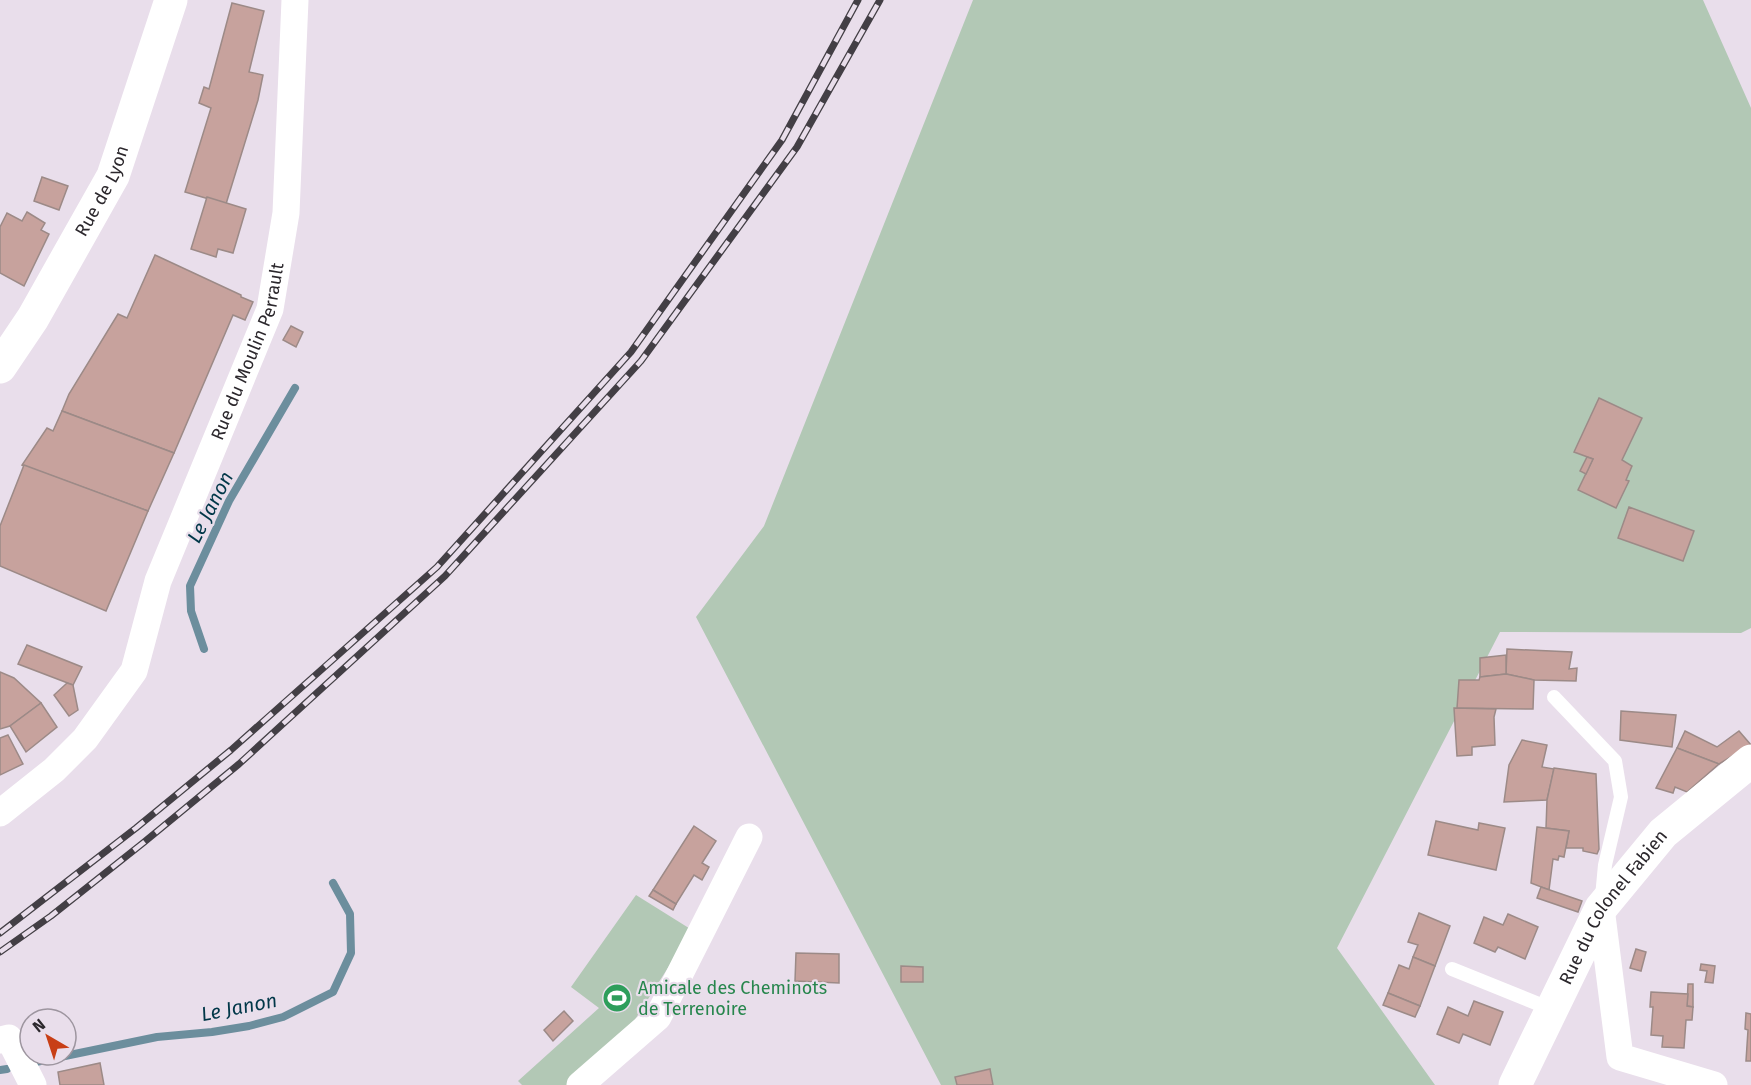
<svg xmlns="http://www.w3.org/2000/svg" width="1751" height="1085" viewBox="0 0 1751 1085" font-family="'Fira Sans',sans-serif">
<style>
.green{fill:#b2c8b5}
.lines{fill:none;stroke-linecap:round;stroke-linejoin:round}
.stream{stroke:#6c8e9d;stroke-width:8}
.building{fill:#c7a29d;stroke:#9c8a87;stroke-width:1.5}
.lane{stroke:#fff;stroke-width:14}
.street{stroke:#fff;stroke-width:27}
.secondary{stroke:#fff;stroke-width:33}
.rail-casing{stroke:#433f45;stroke-width:7}
.rail{stroke:#e9deeb;stroke-width:4.5;stroke-dasharray:14;stroke-linecap:butt}
.labels{text-anchor:middle;dominant-baseline:central;stroke-width:4.5;stroke-linejoin:round;paint-order:stroke}
.street-label{font-size:18px;fill:#2c282d;stroke:#e9deeb}
.leisure-label{font-size:18px;fill:#27864d;stroke:#e9deeb;text-anchor:start}
.water-label{font-size:20px;font-style:italic;fill:#013748;stroke:#e9deeb}
</style>
<rect width="100%" height="100%" fill="#e9deeb"/>
<g class="green">
<polygon points="973,0 1703,0 1751,108 1751,628 1741,633 1500,632 1337,948 1435,1085 941,1085 696,617 764,526"/>
<polygon points="636,895 692,930 629,1029 570,1085 522,1085 518,1081 599,1008 571,987"/>
</g>
<g class="lines">
<g class="stream">
<polyline points="204,649 191,611 190,586 229,501 295,388"/>
<polyline points="31,1063 157,1037 212,1032 249,1026 283,1017 333,992 351,953 350,914 333,883"/>
<polyline points="0,1070 7,1069"/>
</g>
</g>
<g class="building">
<polygon points="232,3 264,11 249,72 263,75 258,100 226,204 185,192 211,108 199,103 204,87 209,89"/>
<polygon points="42,177 68,186 59,210 34,201"/>
<polygon points="207,197 246,209 233,253 218,249 216,257 191,249"/>
<polygon points="27,212 45,223 41,230 49,234 24,286 0,273 0,227 7,213 22,221"/>
<polygon points="155,255 241,295 241,297 253,302 245,320 233,315 174,453 62,411 69,394 118,314 127,318"/>
<polygon points="291,326 303,332 296,347 283,340"/>
<polygon points="1599,398 1642,418 1622,460 1632,466 1626,480 1629,481 1616,508 1578,490 1593,459 1574,452"/>
<polygon points="62,411 174,453 148,511 22,465 47,428 53,431"/>
<polygon points="1587,457 1593,459 1586,474 1580,471"/>
<polygon points="24,465 148,511 106,611 0,566 0,526"/>
<polygon points="1629,507 1694,531 1683,561 1618,538"/>
<polygon points="27,645 82,667 73,685 18,664"/>
<polygon points="1507,649 1572,652 1569,669 1577,668 1576,681 1534,680 1506,674"/>
<polygon points="1506,655 1506,674 1480,677 1480,658"/>
<polygon points="0,672 14,678 41,703 10,726 0,729"/>
<polygon points="1506,674 1534,680 1533,709 1457,708 1459,680 1479,680 1480,677"/>
<polygon points="67,683 73,685 78,710 69,716 54,695"/>
<polygon points="41,703 57,727 26,752 10,726"/>
<polygon points="1454,708 1496,709 1494,717 1495,745 1472,747 1472,755 1457,756"/>
<polygon points="1621,711 1676,715 1672,747 1620,740"/>
<polygon points="1685,731 1717,747 1739,731 1751,745 1719,764 1677,748"/>
<polygon points="8,735 23,764 0,775 0,738"/>
<polygon points="1522,740 1547,745 1542,767 1554,769 1547,800 1504,802 1509,765"/>
<polygon points="1677,748 1719,764 1687,792 1675,787 1673,793 1656,788"/>
<polygon points="1554,768 1596,774 1599,849 1597,854 1583,851 1583,848 1566,848 1569,831 1546,828 1547,800"/>
<polygon points="1436,821 1478,830 1479,823 1505,828 1496,870 1428,855"/>
<polygon points="694,826 716,841 702,863 709,867 702,880 694,875 676,904 653,890"/>
<polygon points="1537,827 1569,831 1564,857 1559,856 1558,860 1553,859 1549,890 1531,883"/>
<polygon points="1541,887 1582,901 1578,912 1537,898"/>
<polygon points="653,890 676,904 673,910 649,896"/>
<polygon points="1419,913 1450,926 1435,966 1413,957 1418,945 1408,942"/>
<polygon points="1508,914 1538,927 1525,959 1498,947 1495,952 1474,943 1484,917 1503,925"/>
<polygon points="1636,949 1646,952 1641,971 1630,968"/>
<polygon points="796,953 839,954 839,983 795,981"/>
<polygon points="1413,957 1435,966 1420,1006 1388,993 1399,965 1409,969"/>
<polygon points="1701,964 1715,966 1713,983 1705,982 1707,971 1700,970"/>
<polygon points="901,966 923,967 923,982 901,982"/>
<polygon points="1688,984 1693,984 1693,1007 1687,1006"/>
<polygon points="1651,992 1688,994 1687,1006 1693,1007 1692,1020 1686,1020 1684,1048 1662,1047 1663,1036 1651,1035 1653,1007 1650,1007"/>
<polygon points="1388,993 1420,1006 1415,1017 1383,1005"/>
<polygon points="1474,1001 1503,1012 1490,1045 1463,1034 1459,1043 1437,1034 1448,1007 1468,1016"/>
<polygon points="564,1011 573,1021 553,1041 544,1030"/>
<polygon points="1746,1013 1751,1014 1751,1061 1746,1061 1748,1030 1745,1029"/>
<polygon points="100,1063 104,1085 60,1085 58,1072"/>
<polygon points="990,1069 993,1085 957,1085 955,1077"/>
</g>
<g class="lines">
<g class="lane">
<polyline points="1554,697 1615,761 1621,797 1605,865 1602,897"/>
<polyline points="1452,969 1551,1009"/>
</g>
<g class="street">
<path id="s1" d="M0,813L54,770L85,739L134,671L158,581L270,309L286,213L295,0"/>
<polyline points="1601,908 1620,1057 1714,1085"/>
<polyline points="0,1040 9,1038 33,1085"/>
<polyline points="580,1085 658,1017 749,837"/>
</g>
<g class="secondary">
<path id="s2" d="M0,367L33,318L113,176L171,0"/>
<path id="s3" d="M1515,1085L1601,908L1663,833L1751,761"/>
</g>
<g class="rail-casing">
<g id="rail">
<polyline points="0,933 136,828 231,750 437,567 631,352 782,140 858,0"/>
<polyline points="0,952 51,916 143,843 239,764 445,576 641,361 797,147 880,0"/>
</g>
</g>
<use href="#rail" class="rail"/>
</g>
<defs>
<g id="stadium-disc" transform="scale(1.5)"><circle r="9.5" fill="#2e9e5b" stroke="#e9deeb"/><path d="M0-5a6.5 5 0 1 0 0 10a6.5 5 0 1 0 0-10ZM-3.5-1.8h7v3.6h-7Z" fill="#fff"/></g>
</defs>
<g fill-rule="evenodd">
<use href="#stadium-disc" x="617" y="998"/>
</g>
<g class="labels">
<g class="street-label">
<text stroke="none"><textPath href="#s2" startOffset="204">Rue de Lyon</textPath></text>
<text stroke="none"><textPath href="#s1" startOffset="537">Rue du Moulin Perrault</textPath></text>
<text stroke="none"><textPath href="#s3" startOffset="204">Rue du Colonel Fabien</textPath></text>
</g>
<g class="leisure-label">
<text x="638" y="988">Amicale des Cheminots<tspan x="638" dy="21">de Terrenoire</tspan></text>
</g>
<g class="water-label">
<text transform="translate(210 507) rotate(-63)">Le Janon</text>
<text transform="translate(239 1007) rotate(-11)">Le Janon</text>
</g>
</g>
<g transform="translate(48 1037) rotate(321)"><circle r="28" fill="#e9deeb" stroke="#9d959f" stroke-width="1.5"/>
<path d="M0-4.5L10 22L0 15L-10 22Z" fill="#c83f16"/>
<text y="-9" font-size="16" font-weight="bold" text-anchor="middle" fill="#2c282d">N</text>
</g>
</svg>
